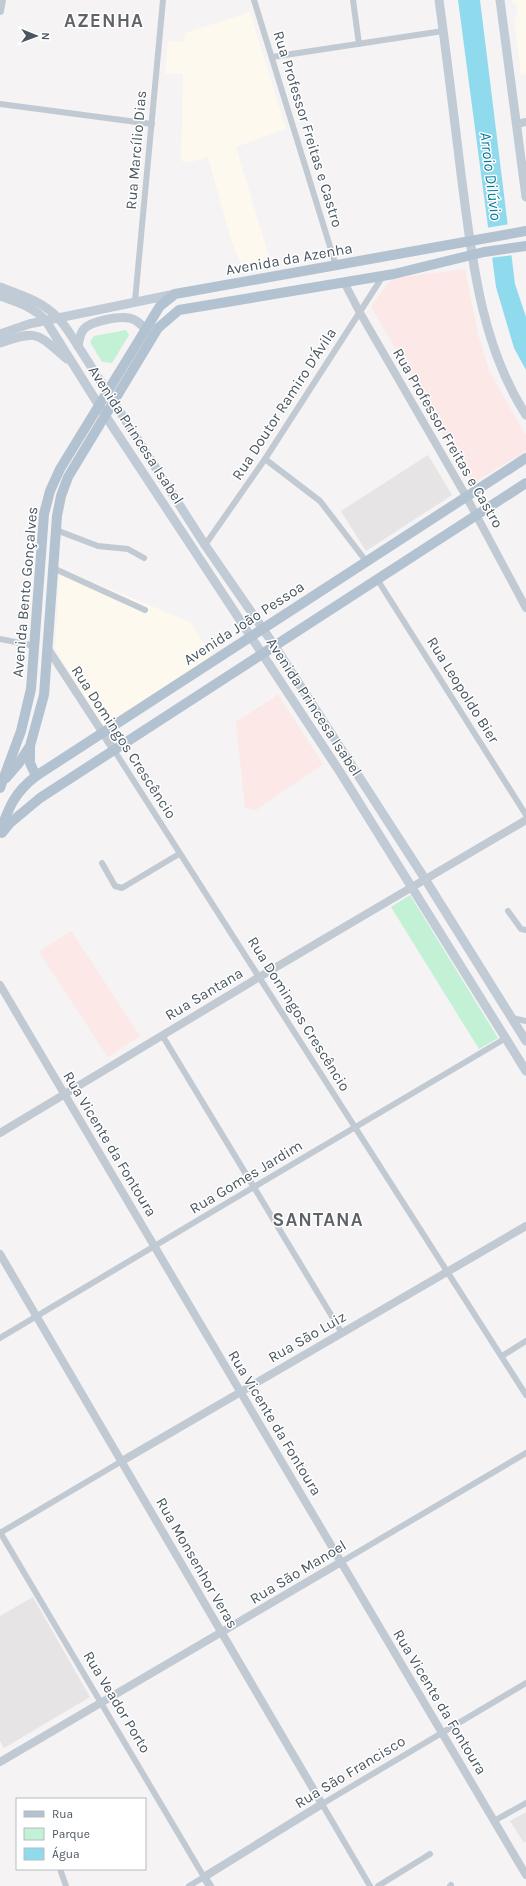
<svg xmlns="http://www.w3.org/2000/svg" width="526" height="1886" viewBox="0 0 526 1886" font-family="Karla,sans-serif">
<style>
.commercial{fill:#fdf9ef}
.education{fill:#e6e4e5}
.medical{fill:#fce8e6}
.green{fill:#c3f1d5}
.water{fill:#90daee}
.pier{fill:#f5f3f3}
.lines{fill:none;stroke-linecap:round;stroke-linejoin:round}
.minor{stroke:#c1cad2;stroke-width:6}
.tertiary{stroke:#c1cad2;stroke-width:8}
.secondary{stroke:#c1cbd6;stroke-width:9}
.primary{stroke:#b3c2d1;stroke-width:10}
.labels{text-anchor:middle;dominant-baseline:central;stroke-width:3;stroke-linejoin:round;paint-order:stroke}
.street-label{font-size:15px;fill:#4a5661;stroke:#fff}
.water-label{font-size:16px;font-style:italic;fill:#0c7c9b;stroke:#fff}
.district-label{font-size:19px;font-weight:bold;letter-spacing:1px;fill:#5f6368;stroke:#fff}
</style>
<rect width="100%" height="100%" fill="#f5f3f3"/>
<g class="commercial">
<polygon points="512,0 526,0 526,74 521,75 514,18 518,14 516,5 512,2"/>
<polygon points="250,12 286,129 236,147 271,263 243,269 231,240 208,157 191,162 181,161 183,74 165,74 168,41 184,42 185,33"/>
<polygon points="60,568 190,622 213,656 103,727 55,649"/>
</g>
<g class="education">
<polygon points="428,455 452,495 366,551 341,511"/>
<polygon points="33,1597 90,1697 4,1748 0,1741 0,1616"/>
<polygon points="526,1812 526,1841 524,1843 510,1821"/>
</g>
<g class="medical">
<polygon points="465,269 478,334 489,371 526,436 526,451 472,484 371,306 390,281 396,278"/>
<polygon points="278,695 323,764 256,810 245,808 236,722"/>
<polygon points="71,931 140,1036 108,1057 39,952"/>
</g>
<g class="green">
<polygon points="126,330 129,335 112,363 102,362 90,342 94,336"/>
<polygon points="410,895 498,1038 479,1049 391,907"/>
</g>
<polygon class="water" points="458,0 480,0 515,284 526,317 526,370 514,348 496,287"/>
<polygon class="pier" points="510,224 513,255 490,258 486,228"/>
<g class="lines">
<g class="minor">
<polyline points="254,0 336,266"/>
<polyline points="353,0 359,44"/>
<polyline points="272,57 443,31"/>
<polyline points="0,104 152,124"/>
<polyline points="135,301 163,0"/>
<polyline points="265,459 320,501 366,561"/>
<polyline points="56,530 98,546 128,549 144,558"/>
<polyline points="205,545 265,459 383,276"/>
<polyline points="53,568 145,610"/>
<polyline points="377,579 526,815"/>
<polyline points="0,639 35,646"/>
<polyline points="114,750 526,1395"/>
<polyline points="102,863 115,886 122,888 179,854"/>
<polyline points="508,911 521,929 526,930"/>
<polyline points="512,1018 526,1021"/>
<polyline points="162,1035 342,1333"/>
<path d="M0,1338C169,1238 336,1137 506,1038"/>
<polyline points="502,1356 526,1341"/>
<polyline points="0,1532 204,1877 189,1886"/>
<polyline points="0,1533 122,1461"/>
<polyline points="341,1562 526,1453"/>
<polyline points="494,1821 526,1803"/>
<polyline points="60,1869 66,1886"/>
<polyline points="370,1886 322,1804 526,1683"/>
<polyline points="378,1886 430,1854"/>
<polyline points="450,1886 451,1885"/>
</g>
<g class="tertiary">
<polyline points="0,11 2,0"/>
<polyline points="517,124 526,122"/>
<polyline points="344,282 359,311 466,496 526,608"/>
<polyline points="48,649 114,750"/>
<polyline points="0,985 526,1875"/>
<polyline points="0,1133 256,979 526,820"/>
<polyline points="0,1254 322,1804 204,1877 210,1886"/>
<polyline points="122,1461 526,1226"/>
<polyline points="0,1762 341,1562"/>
</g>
<g class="secondary">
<path d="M439,0C447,58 454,116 461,174C472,257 480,344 526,415"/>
<polyline points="500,0 526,197"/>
<path d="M0,287C21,295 42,301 58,318C66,326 72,337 78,346L205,545L274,645L425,879L526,1041"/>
<path d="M0,296C17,302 34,307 46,321L105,415L340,772L526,1071"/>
<polyline points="0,334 29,324 175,294"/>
<path d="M0,343C39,329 37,334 67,359"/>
<path d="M78,346C79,341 80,333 84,329C91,321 119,316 129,318C136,319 140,324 145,328"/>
</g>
<g class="primary">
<polyline points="30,747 30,763 36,776"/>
<polyline points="6,778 19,763 30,746 44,695 57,516 61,496 68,477 158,328 179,310 394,274 484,252 526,246"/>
<polyline points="0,788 21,731 31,689 44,514 50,491 60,469 160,306 175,294 526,231"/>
<path d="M0,832C9,807 14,793 36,776L526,458"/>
<polyline points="2,833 10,823 40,798 526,483"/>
</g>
</g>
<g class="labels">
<g class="street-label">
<text transform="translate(308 129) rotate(73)">Rua Professor Freitas e Castro</text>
<text transform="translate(136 150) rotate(-85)">Rua Marcílio Dias</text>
<text transform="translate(289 259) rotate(-10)">Avenida da Azenha</text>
<text transform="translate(284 404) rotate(-57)">Rua Doutor Ramiro D'Ávila</text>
<text transform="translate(136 435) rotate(57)">Avenida Princesa Isabel</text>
<text transform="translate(448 438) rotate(60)">Rua Professor Freitas e Castro</text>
<text transform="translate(25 592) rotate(-85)">Avenida Bento Gonçalves</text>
<text transform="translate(244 623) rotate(-33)">Avenida João Pessoa</text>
<text transform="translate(463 690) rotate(58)">Rua Leopoldo Bier</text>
<text transform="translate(314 707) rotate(57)">Avenida Princesa Isabel</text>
<text transform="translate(124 742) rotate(57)">Rua Domingos Crescêncio</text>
<text transform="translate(204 994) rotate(-31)">Rua Santana</text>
<text transform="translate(299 1014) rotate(58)">Rua Domingos Crescêncio</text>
<text transform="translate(110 1144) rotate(59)">Rua Vicente da Fontoura</text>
<text transform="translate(246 1177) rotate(-31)">Rua Gomes Jardim</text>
<text transform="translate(307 1337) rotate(-30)">Rua São Luiz</text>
<text transform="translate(275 1423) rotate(59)">Rua Vicente da Fontoura</text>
<text transform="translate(197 1563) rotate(60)">Rua Monsenhor Veras</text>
<text transform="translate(298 1572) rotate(-31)">Rua São Manoel</text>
<text transform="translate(117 1702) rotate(59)">Rua Veador Porto</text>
<text transform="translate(440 1702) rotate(59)">Rua Vicente da Fontoura</text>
<text transform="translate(350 1772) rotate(-31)">Rua São Francisco</text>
</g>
<g class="water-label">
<text transform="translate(491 176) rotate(83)">Arroio Dilúvio</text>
</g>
<g class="district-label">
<text x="104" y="21">AZENHA</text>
<text x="318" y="1220">SANTANA</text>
</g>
</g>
<rect x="16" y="1798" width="130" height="72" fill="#ffffff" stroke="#b7bbc0"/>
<rect x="24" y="1811" width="20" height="6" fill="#b3c2d1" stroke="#b7bbc0"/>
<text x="52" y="1818" font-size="12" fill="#4a5661">Rua</text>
<rect x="24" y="1828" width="20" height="12" fill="#c3f1d5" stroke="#b7bbc0"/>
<text x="52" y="1838" font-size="12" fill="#4a5661">Parque</text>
<rect x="24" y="1848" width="20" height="12" fill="#90daee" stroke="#b7bbc0"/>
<text x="52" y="1858" font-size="12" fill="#4a5661">Água</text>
<g transform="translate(36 36) rotate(91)" stroke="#ffffff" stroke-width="3" paint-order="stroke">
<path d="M0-3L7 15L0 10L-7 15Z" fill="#4a5661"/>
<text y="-6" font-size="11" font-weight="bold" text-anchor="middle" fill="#4a5661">N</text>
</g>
</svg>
